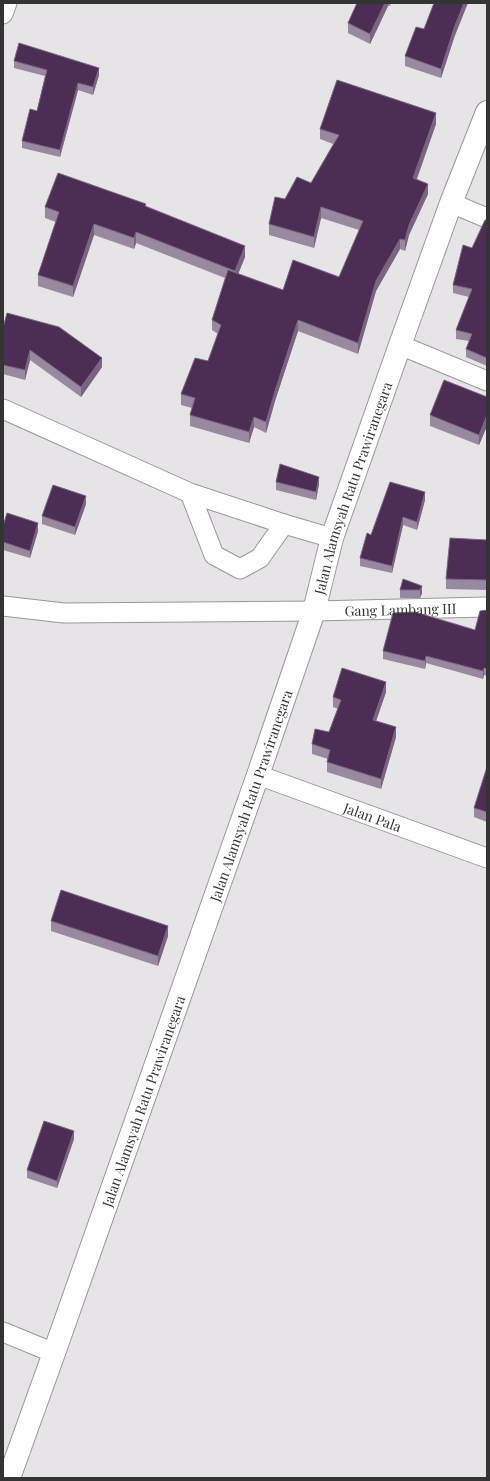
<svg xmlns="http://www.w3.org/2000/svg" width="490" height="1481" viewBox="0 0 490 1481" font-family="'Playfair Display',serif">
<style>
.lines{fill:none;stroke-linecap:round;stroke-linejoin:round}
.minor-casing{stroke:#99979a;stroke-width:21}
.primary-casing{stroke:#99979a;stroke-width:24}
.minor{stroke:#fff;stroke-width:19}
.primary{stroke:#fff;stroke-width:22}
.wall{fill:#99899e}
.shaded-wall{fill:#7a6581}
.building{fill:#4c2e55;stroke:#7a6581}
.labels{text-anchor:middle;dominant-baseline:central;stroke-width:4;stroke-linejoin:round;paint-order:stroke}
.street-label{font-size:14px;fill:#353435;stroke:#f4f1f4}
</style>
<rect width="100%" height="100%" fill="#e6e4e7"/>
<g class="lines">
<g class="minor-casing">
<g id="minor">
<polyline points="3,14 7,3"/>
<polyline points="451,203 487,218"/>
<polyline points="400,345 487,381"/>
<polyline points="3,409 190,493 284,524 332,538"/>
<polyline points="190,493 214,555 240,569 260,558 284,524"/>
<path id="s1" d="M3,606L64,613L314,611L487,607"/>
<path id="s2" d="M258,775L487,858"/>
<polyline points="3,1332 54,1353"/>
</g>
</g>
<g class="primary-casing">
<g id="primary">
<path id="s3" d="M9,1478L54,1353L258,775L314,611L332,538L400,345L451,203L487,112"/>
</g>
</g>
<use href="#minor" class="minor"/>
<use href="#primary" class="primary"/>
</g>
<g class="wall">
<polygon points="357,3 391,3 390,6 388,6 370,44 348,33 348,23"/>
<polygon points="424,29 454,38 441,78 405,66 405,56"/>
<polygon points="14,61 99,75 93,95 78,90 60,157 22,148 22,141 37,111 45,76 14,68"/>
<polygon points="436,124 417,179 428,194 409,235 405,251 400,249 376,291 358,354 298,331 275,401 266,433 254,427 249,443 190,426 190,415 192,408 181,405 181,394 208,361 218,334 212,330 212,320 225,278 136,243 134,249 94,235 73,297 38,286 38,275 56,222 45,218 45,207 146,206 245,257 238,274 283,290 339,277 359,230 321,218 314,248 269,235 269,224 285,199 311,183 333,144 320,139 320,129"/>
<polygon points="487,220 487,366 466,357 466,349 469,341 456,339 456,330 469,297 453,293 453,285"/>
<polygon points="3,328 102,367 81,397 30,360 25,380 3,374"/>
<polygon points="487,397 487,426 479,445 430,426 430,415"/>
<polygon points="276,482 319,484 316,500 276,490"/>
<polygon points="425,500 417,530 403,525 392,573 360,566 360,558 371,535"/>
<polygon points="86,504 75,535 42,524 42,516"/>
<polygon points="3,526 38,531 30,558 3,550"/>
<polygon points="487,540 487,590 446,589 446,579"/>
<polygon points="422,586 422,593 420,598 400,598 400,590"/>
<polygon points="487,610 487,676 484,675 483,679 426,663 425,669 383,659 383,651 475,630"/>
<polygon points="386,692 376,721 396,737 381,789 327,772 327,762 328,759 312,754 312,744 329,732 338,709 333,707 333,697"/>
<polygon points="487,767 487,822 474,817 474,808"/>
<polygon points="51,921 168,936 158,966 51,931"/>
<polygon points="74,1139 57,1188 27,1178 27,1170"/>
</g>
<g class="shaded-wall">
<polygon points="385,3 388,3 388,6 370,44 370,34"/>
<polygon points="464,3 468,3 454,38 441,78 441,69 454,28"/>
<polygon points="99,68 99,75 93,95 93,87"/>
<polygon points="78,83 78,90 60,157 60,150"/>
<polygon points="436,113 436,124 413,189 413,178"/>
<polygon points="428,184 428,194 409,235 405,251 405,240 409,225"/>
<polygon points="321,207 321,218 314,248 314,237"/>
<polygon points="94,224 94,235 73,297 73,286"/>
<polygon points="136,232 136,243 134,249 134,238"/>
<polygon points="400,239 400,249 376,291 358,354 358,343 376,281"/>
<polygon points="245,246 245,257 235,282 235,271"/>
<polygon points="298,320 298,331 275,401 266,433 266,422 275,391"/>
<polygon points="30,350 30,360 25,380 25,370"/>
<polygon points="102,358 102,367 81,397 81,387"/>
<polygon points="487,415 487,426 479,445 479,435"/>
<polygon points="254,417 254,427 249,443 249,432"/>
<polygon points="319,477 319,484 316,500 316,492"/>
<polygon points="425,492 425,500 417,530 417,522"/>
<polygon points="86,496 86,504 75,535 75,527"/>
<polygon points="403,517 403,525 392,573 392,566"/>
<polygon points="38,523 38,531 30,558 30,551"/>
<polygon points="422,586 422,593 420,598 420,590"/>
<polygon points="426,656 426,663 425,669 425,661"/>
<polygon points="484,668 484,675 483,679 483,671"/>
<polygon points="386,682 386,692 373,730 373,720"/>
<polygon points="396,727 396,737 381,789 381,779"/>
<polygon points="168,926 168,936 158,966 158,956"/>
<polygon points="74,1131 74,1139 57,1188 57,1181"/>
</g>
<g class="building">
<polygon points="357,3 385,3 370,34 348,23"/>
<polygon points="434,3 464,3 454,28 441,69 405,56 416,27 424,29"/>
<polygon points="19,43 99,68 93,87 78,83 60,150 22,141 30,109 37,111 47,70 14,61"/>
<polygon points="337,80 436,113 413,178 428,184 409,225 405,240 400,239 376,281 358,343 298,320 275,391 266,422 254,417 249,432 190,415 195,398 181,394 195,358 208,361 221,325 212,320 228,270 283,290 293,260 339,277 363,221 321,207 314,237 269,224 275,197 285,199 297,177 311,183 339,135 320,129"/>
<polygon points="58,173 146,204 145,206 245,246 235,271 136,232 134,238 94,224 73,286 38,275 59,212 45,207"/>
<polygon points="485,220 487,220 487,358 466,349 472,334 456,330 472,289 453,285 463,245 472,248"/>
<polygon points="7,313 59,327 102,358 81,387 30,350 25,370 3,365 3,328"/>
<polygon points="444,380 487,397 487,415 479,435 430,415"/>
<polygon points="280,464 319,477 316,492 276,482"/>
<polygon points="390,482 425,492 417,522 403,517 392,566 360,558 367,533 371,535"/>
<polygon points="53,485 86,496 75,527 42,516"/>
<polygon points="7,513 38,523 30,551 3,542 3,526"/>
<polygon points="450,538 487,540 487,580 446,579"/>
<polygon points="403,579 422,586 420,590 400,590"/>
<polygon points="487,610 487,669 484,668 483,671 426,656 425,661 383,651 393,613 415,612 475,630 480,611"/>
<polygon points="342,668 386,682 373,720 396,727 381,779 327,762 330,750 312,744 315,729 329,732 341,700 333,697"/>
<polygon points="487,767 487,812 474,808"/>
<polygon points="61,890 168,926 158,956 51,921"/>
<polygon points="44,1121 74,1131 57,1181 27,1170"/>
</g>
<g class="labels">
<g class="street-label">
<text stroke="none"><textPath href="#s3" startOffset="1048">Jalan Alamsyah Ratu Prawiranegara</textPath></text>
<text stroke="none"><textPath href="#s1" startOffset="398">Gang Lambang III</textPath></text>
<text stroke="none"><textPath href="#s3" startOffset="724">Jalan Alamsyah Ratu Prawiranegara</textPath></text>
<text stroke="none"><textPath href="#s2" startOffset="122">Jalan Pala</textPath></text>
<text stroke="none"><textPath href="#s3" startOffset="400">Jalan Alamsyah Ratu Prawiranegara</textPath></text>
</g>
</g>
<rect width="490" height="1481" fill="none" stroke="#353435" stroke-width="8"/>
</svg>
